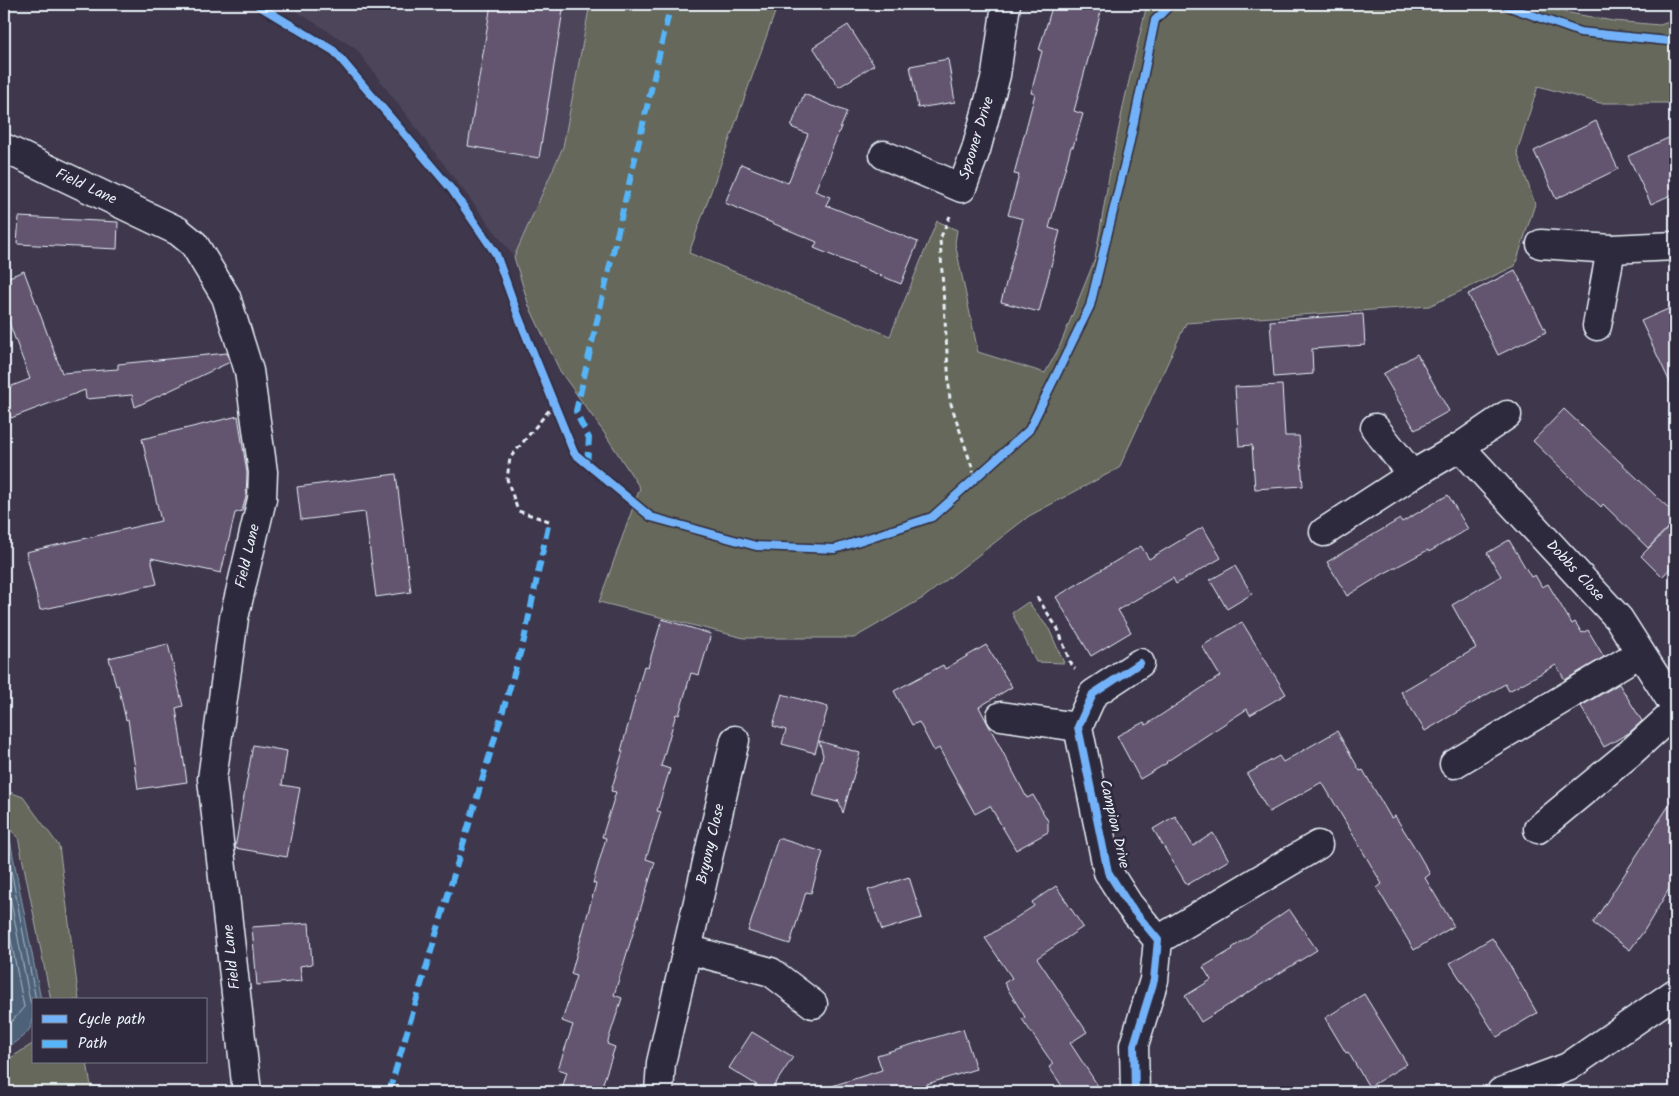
<svg xmlns="http://www.w3.org/2000/svg" width="1679" height="1096" viewBox="0 0 1679 1096" font-family="Kalam,sans-serif">
<style>
.built{fill:#4d445a}
.green{fill:#65685a;stroke:#a6aca9}
.water{fill:#4e6279;stroke:#8c9bac}
.lines{fill:none;stroke-linecap:round;stroke-linejoin:round}
.shore{stroke:#aab8c5;stroke-width:1}
.building{fill:#635570;stroke:#e8f1f8}
.minor-casing{stroke:#e8f1f8;stroke-width:31}
.path{stroke:#e8f1f8;stroke-width:3;stroke-dasharray:5 4;stroke-linecap:butt}
.minor{stroke:#2f2a3d;stroke-width:28}
.quiet{stroke:#56b5f8;stroke-width:6;stroke-dasharray:12 6;stroke-linecap:butt}
.cycleway-casing{stroke:#2f2a3d;stroke-width:11}
.cycleway{stroke:#73b2f8;stroke-width:8}
.labels{text-anchor:middle;dominant-baseline:central;stroke-width:5;stroke-linejoin:round;paint-order:stroke}
.street-label{font-size:15px;fill:#e8f1f8;stroke:#2f2a3d}
</style>
<rect width="100%" height="100%" fill="#3f374c"/>
<filter id="ink" filterUnits="userSpaceOnUse"><feTurbulence type="fractalNoise" baseFrequency=".02" numOctaves="2"/><feDisplacementMap in="SourceGraphic" scale="10" xChannelSelector="R" yChannelSelector="G"/><feConvolveMatrix kernelMatrix="1 2 1 2 8 2 1 2 1" color-interpolation-filters="sRGB"/></filter>
<g filter="url(#ink)">
<polygon class="built" points="290,4 590,4 563,147 514,257 356,49 288,6"/>
<g class="green">
<polygon points="590,4 778,4 689,253 890,336 937,221 957,230 955,243 978,352 1045,373 1059,348 1095,259 1110,171 1125,98 1147,4 1536,4 1564,12 1613,21 1660,25 1675,20 1675,103 1600,103 1538,86 1517,152 1535,204 1515,266 1429,306 1186,323 1119,468 1029,516 923,598 854,638 744,638 599,602 640,488 605,434 560,371 529,306 514,257 563,147"/>
<polygon points="1028,602 1049,629 1064,663 1036,662 1012,613"/>
<polygon points="4,790 23,797 59,846 79,1000 51,1000 18,837 4,824"/>
<polygon points="34,1043 34,1062 87,1062 91,1086 190,1092 4,1092 4,1062"/>
</g>
<path class="water" d="M4,834L10,840L41,1000H34C34,1033 30,1031 4,1050Z"/>
<g class="lines">
<g class="shore">
<polyline points="4,841 6,844 36,1000"/>
<polyline points="4,865 30,1001 34,1008"/>
<polyline points="4,904 24,1007 13,1020 4,1027"/>
</g>
</g>
<g class="building">
<polygon points="491,4 564,4 539,158 468,146"/>
<polygon points="1053,4 1103,4 1074,111 1083,114 1073,147 1071,147 1049,228 1060,231 1039,312 1001,302 1023,219 1008,215 1019,175 1014,174 1035,94 1031,93 1042,51 1039,50"/>
<polygon points="848,25 874,65 839,87 813,47"/>
<polygon points="948,59 955,102 918,108 910,66"/>
<polygon points="804,94 847,112 815,191 830,197 826,205 918,242 901,284 814,248 817,242 725,203 741,164 788,183 808,134 791,127"/>
<polygon points="1596,121 1618,169 1556,199 1534,151"/>
<polygon points="1675,135 1675,193 1651,204 1628,156"/>
<polygon points="19,217 118,222 117,249 17,244"/>
<polygon points="1515,270 1546,332 1498,355 1468,294"/>
<polygon points="24,271 62,373 118,369 118,364 227,353 230,362 135,407 132,395 86,399 85,390 11,418 4,397 4,389 30,379 4,309 4,279"/>
<polygon points="1675,306 1675,393 1641,321"/>
<polygon points="1363,314 1365,345 1312,349 1313,374 1274,377 1270,321"/>
<polygon points="1417,354 1449,411 1415,430 1383,374"/>
<polygon points="1282,385 1285,436 1299,436 1303,486 1255,489 1252,445 1239,446 1235,387"/>
<polygon points="1564,409 1675,514 1675,520 1648,548 1603,504 1601,507 1533,441"/>
<polygon points="238,416 247,473 246,497 242,511 235,513 221,573 151,558 157,584 40,610 26,552 161,521 142,439"/>
<polygon points="396,474 411,592 376,597 365,512 301,520 297,487"/>
<polygon points="1448,495 1468,529 1429,552 1428,550 1383,574 1347,596 1327,562 1400,519 1402,522"/>
<polygon points="1675,521 1675,563 1662,577 1641,556"/>
<polygon points="1203,527 1221,558 1176,584 1173,578 1118,610 1131,632 1091,656 1056,597 1141,546 1149,559"/>
<polygon points="1509,540 1531,577 1535,575 1542,587 1548,584 1572,624 1575,622 1582,633 1588,630 1604,657 1565,680 1556,665 1509,691 1505,684 1425,731 1401,692 1476,648 1452,605 1501,576 1487,553"/>
<polygon points="1235,566 1252,594 1227,609 1210,580"/>
<polygon points="662,619 711,634 699,675 691,673 679,715 676,714 661,766 670,769 657,811 661,812 646,859 655,862 614,995 622,998 607,1044 615,1047 600,1092 561,1092 567,1072 558,1069 573,1025 562,1021 576,976 571,974 596,884 593,883 606,838 602,837 616,792 611,791 623,751 621,751 644,666 648,667"/>
<polygon points="1242,622 1286,694 1250,715 1247,709 1166,762 1167,763 1140,779 1117,736 1144,722 1146,725 1220,676 1202,646"/>
<polygon points="168,644 183,706 176,708 187,782 138,789 128,719 126,720 118,685 116,686 109,658"/>
<polygon points="986,645 1012,687 979,707 1027,798 1033,795 1048,821 1048,832 1016,850 990,806 975,814 939,748 934,751 919,722 912,725 894,691 943,665 945,669"/>
<polygon points="1619,684 1642,721 1629,733 1604,747 1581,706"/>
<polygon points="782,694 828,707 815,753 782,744 786,730 773,726"/>
<polygon points="1337,731 1360,771 1363,770 1391,818 1395,816 1415,848 1430,874 1425,878 1454,926 1414,950 1377,888 1382,884 1322,782 1269,812 1247,774 1279,756 1283,762"/>
<polygon points="819,741 860,753 843,813 838,799 837,802 812,795 823,755"/>
<polygon points="253,745 287,751 282,785 300,788 287,857 235,848"/>
<polygon points="1675,796 1675,879 1644,931 1630,950 1593,923"/>
<polygon points="1175,816 1193,846 1213,833 1229,860 1187,885 1153,829"/>
<polygon points="778,838 823,852 811,893 806,892 790,944 748,931"/>
<polygon points="909,877 922,918 882,930 868,890"/>
<polygon points="1056,886 1083,927 1037,958 1087,1032 1070,1043 1102,1092 1066,1092 1049,1067 1053,1064 1022,1019 1025,1017 1004,983 1012,978 985,938 1034,906 1032,902"/>
<polygon points="1289,909 1317,950 1201,1022 1185,996 1211,980 1203,967 1233,949 1232,948"/>
<polygon points="309,923 312,964 300,966 302,981 257,985 252,927"/>
<polygon points="1492,938 1508,962 1537,1013 1497,1037 1450,963"/>
<polygon points="1364,994 1407,1064 1369,1087 1348,1052 1346,1053 1325,1018"/>
<polygon points="963,1029 976,1069 927,1084 929,1092 833,1092 832,1086 882,1070 877,1055"/>
<polygon points="752,1032 793,1057 770,1092 768,1092 729,1068"/>
</g>
<g class="lines">
<g class="minor-casing">
<g id="minor">
<polyline points="4,148 178,231 194,244 226,297 249,371 263,472 262,499 234,618 212,779 247,1092"/>
<polyline points="884,155 962,188 976,150 996,75 1006,4"/>
<polyline points="1541,244 1611,249 1675,246"/>
<polyline points="1597,326 1611,249"/>
<polyline points="1460,447 1619,619 1675,707"/>
<polyline points="1412,475 1460,447 1507,415"/>
<polyline points="1324,532 1412,475 1375,428"/>
<polyline points="1001,716 1078,727"/>
<polyline points="1454,764 1640,653"/>
<polyline points="1538,829 1630,753 1675,712"/>
<polyline points="1158,940 1318,845"/>
<polyline points="687,949 771,972 813,1004"/>
<polyline points="659,1092 661,1063 735,740"/>
<polyline points="1135,1092 1134,1045 1154,980 1158,940 1129,905 1108,872 1078,727 1093,694 1140,663"/>
<polyline points="1501,1092 1568,1067 1675,993"/>
</g>
</g>
<g class="path">
<polyline points="950,216 940,239 950,401 976,479"/>
<polyline points="549,521 518,511 507,479 510,458 555,403"/>
<polyline points="1037,597 1058,629 1070,662 1075,669"/>
</g>
<use href="#minor" class="minor"/>
<g class="quiet">
<polyline points="587,464 589,438 578,417 576,411 671,4"/>
<polyline points="389,1092 524,640 549,521"/>
</g>
<g class="cycleway-casing">
<g id="cycleway">
<polyline points="256,4 334,51 452,190 496,254 519,318 574,453 651,517 756,546 835,549 932,517 1029,430 1090,306 1129,146 1155,20 1171,4"/>
<polyline points="1501,4 1580,32 1668,41 1675,37"/>
<polyline points="1135,1092 1134,1045 1154,980 1158,940 1129,905 1108,872 1078,727 1093,694 1140,663"/>
</g>
</g>
<use href="#cycleway" class="cycleway"/>
</g>
</g>
<g class="labels">
<g class="street-label">
<text transform="translate(977 138) rotate(-73)">Spooner Drive</text>
<text transform="translate(86 187) rotate(25)">Field Lane</text>
<text transform="translate(248 556) rotate(-77)">Field Lane</text>
<text transform="translate(1575 571) rotate(47)">Dobbs Close</text>
<text transform="translate(1114 824) rotate(77)">Campion Drive</text>
<text transform="translate(711 844) rotate(-77)">Bryony Close</text>
<text transform="translate(232 957) rotate(-96)">Field Lane</text>
</g>
</g>
<rect width="1679" height="1096" fill="none" stroke="#2f2a3d" stroke-width="20"/>
<rect x="10" y="10" width="1659" height="1076" fill="none" stroke="#e8f1f8" stroke-width="2" filter="url(#ink)"/>
<rect x="32" y="998" width="175" height="65" fill="#2f2a3d" stroke="#797a88"/>
<rect x="42" y="1015" width="25" height="8" fill="#73b2f8" stroke="#797a88"/>
<text x="78" y="1024" font-size="15" fill="#e8f1f8">Cycle path</text>
<rect x="42" y="1040" width="25" height="8" fill="#56b5f8" stroke="#797a88"/>
<text x="78" y="1048" font-size="15" fill="#e8f1f8">Path</text>
</svg>
